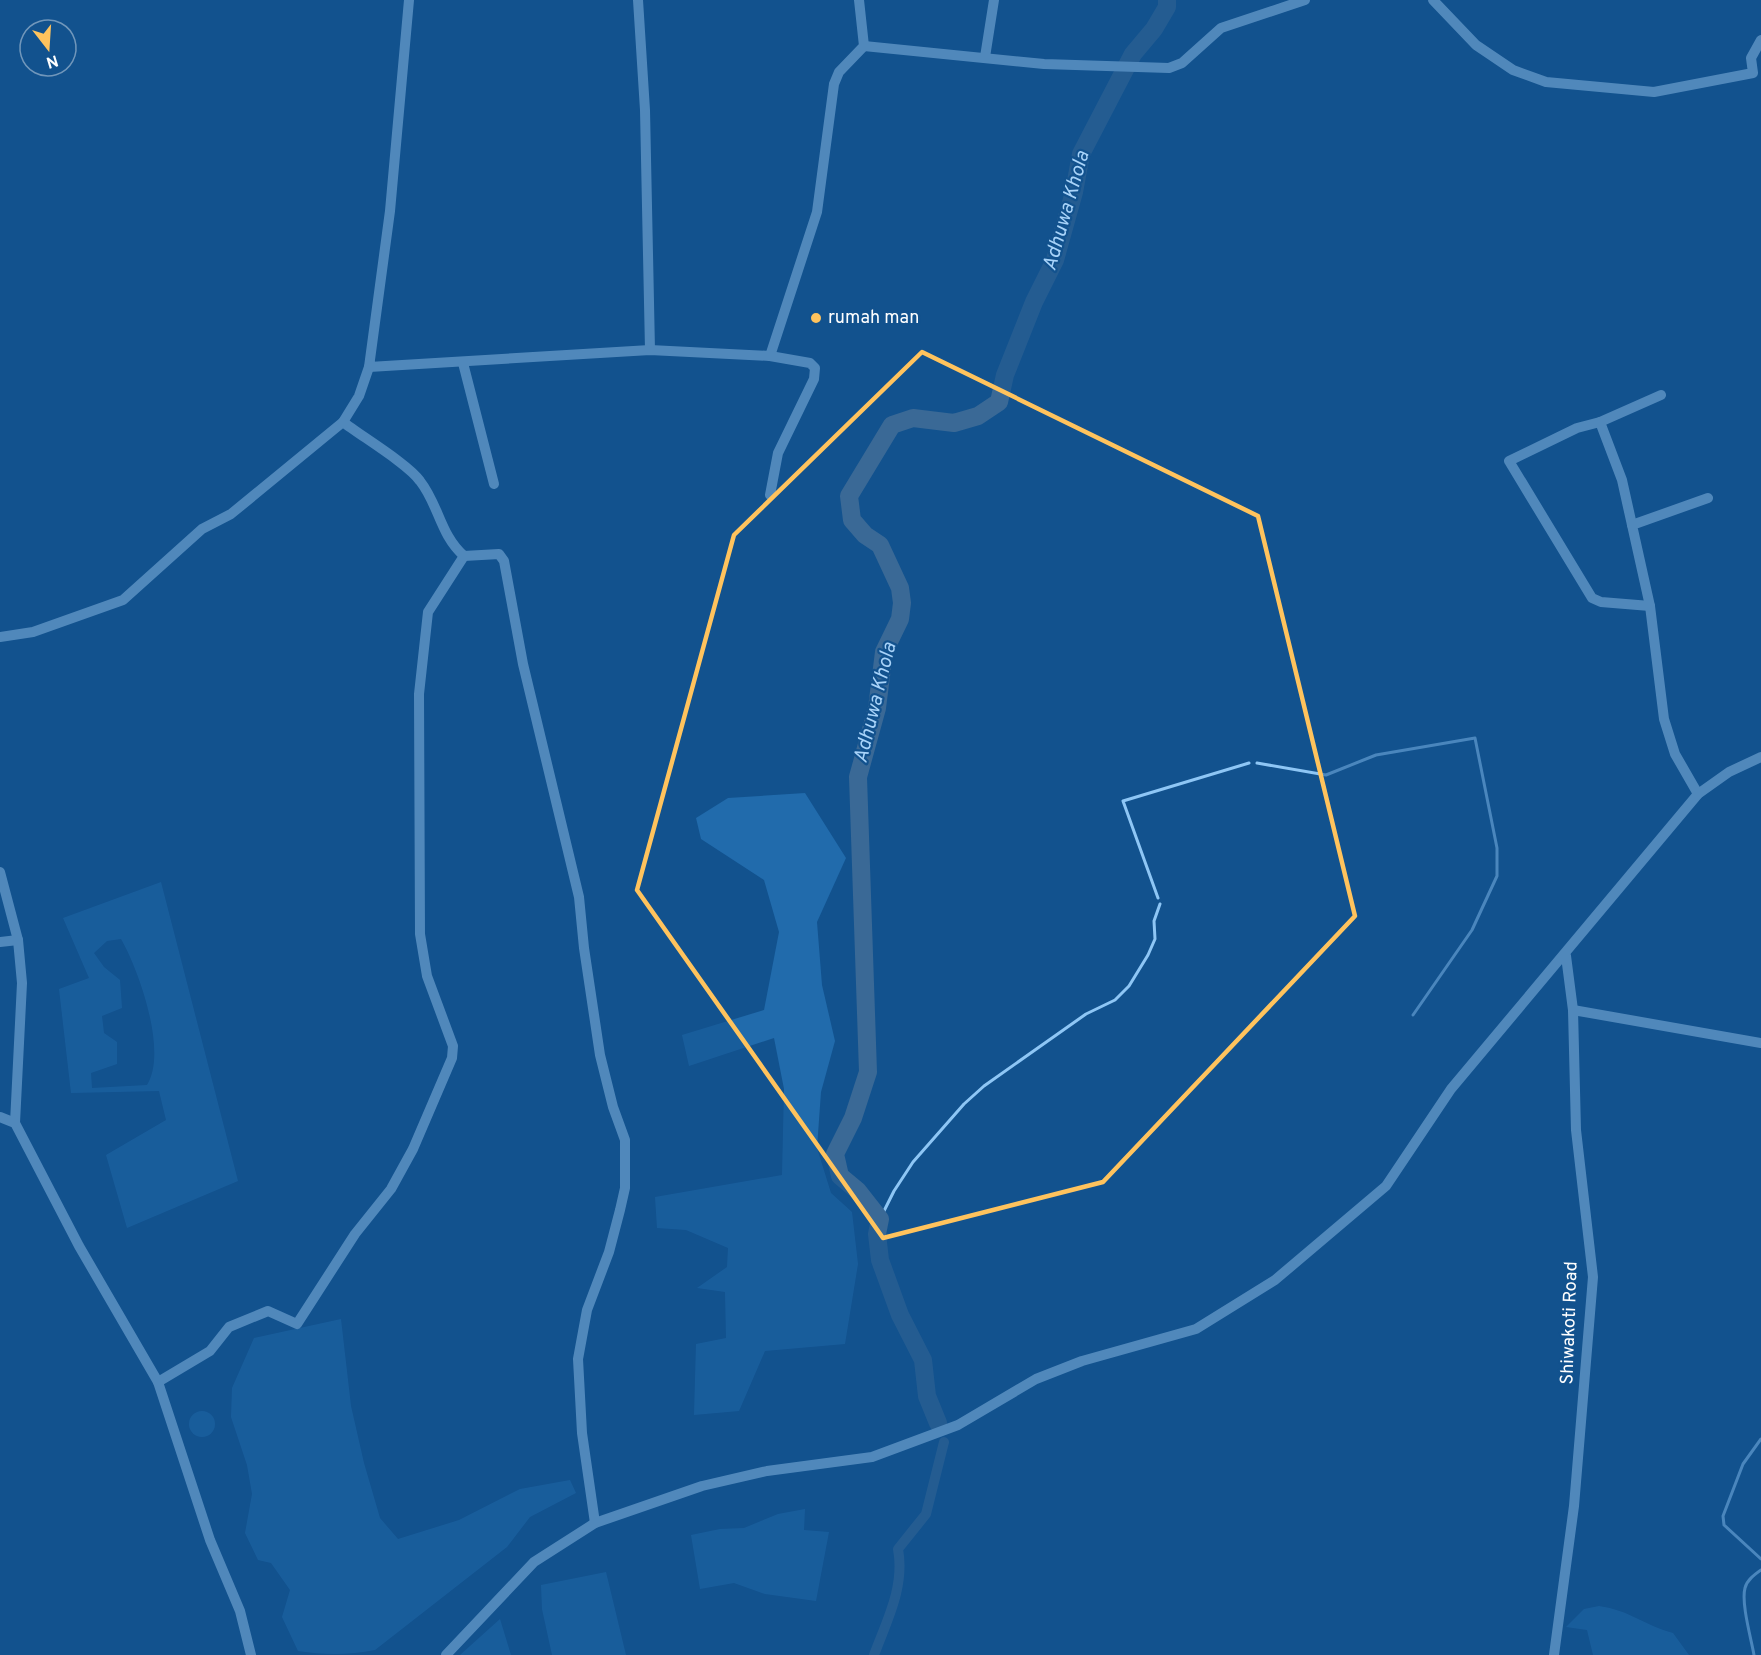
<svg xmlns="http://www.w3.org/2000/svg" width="1761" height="1655" viewBox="0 0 1761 1655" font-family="Overpass,sans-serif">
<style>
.green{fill:#216bac;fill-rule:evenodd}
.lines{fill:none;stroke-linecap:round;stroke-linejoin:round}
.stream{stroke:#8ec6f5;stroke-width:3}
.canal{stroke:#3a6996;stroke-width:10}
.river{stroke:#3a6996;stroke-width:18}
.minor{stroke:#9ccaf2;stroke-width:10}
.marked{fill:none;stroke:#ffc35d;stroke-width:4.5;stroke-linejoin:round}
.poi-dot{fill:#ffc35d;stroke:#12528e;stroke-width:2}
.labels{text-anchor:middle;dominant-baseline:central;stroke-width:4.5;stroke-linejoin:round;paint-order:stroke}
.poi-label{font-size:18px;fill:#fff;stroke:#12528e;text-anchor:start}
.street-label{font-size:18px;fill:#fff;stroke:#12528e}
.water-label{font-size:20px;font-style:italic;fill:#a8d3f9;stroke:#12528e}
</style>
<rect width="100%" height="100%" fill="#12528e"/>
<g class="green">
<polygon points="805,793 846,858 817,922 822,985 835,1041 821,1092 817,1148 831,1193 852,1212 858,1264 845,1344 765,1351 739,1411 694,1415 696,1344 726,1338 725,1292 697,1288 727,1267 728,1248 686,1230 657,1228 655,1197 782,1175 784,1089 774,1038 689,1066 682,1035 764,1010 779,932 764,880 701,839 696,818 728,798"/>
<path d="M161,882L238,1181L127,1228L106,1155L166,1120L159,1091L71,1093L59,989L89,978L63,918ZM121,939C139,970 168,1052 147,1085L92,1088L91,1073L117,1064V1042L104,1033L102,1016L122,1008L120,980L104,967L94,953L107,941Z"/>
<path d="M341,1319L351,1406L364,1463L380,1518L398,1539L459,1520L520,1489L570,1480L576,1493L530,1517L507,1547L375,1650C349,1655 325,1655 298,1651L282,1617L290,1590L271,1563L258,1560L245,1533L252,1494L247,1465L231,1417L232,1388L254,1338Z"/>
<circle cx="202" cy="1424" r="13"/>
<polygon points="805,1509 804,1530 829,1532 816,1601 765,1594 734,1583 700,1589 691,1535 720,1529 744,1528 778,1514"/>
<polygon points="606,1572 626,1655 552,1655 542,1609 541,1585"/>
<path d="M1599,1606C1629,1610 1646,1626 1673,1633L1689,1655H1593L1587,1630L1566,1627L1584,1609Z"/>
<polygon points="500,1619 511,1655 460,1655"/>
</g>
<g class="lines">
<g class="stream">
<polyline points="1257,763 1326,775 1376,755 1475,738 1497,848 1497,876 1472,930 1413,1015"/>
<polyline points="1158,898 1123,801 1249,763"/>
<polyline points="880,1219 894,1191 913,1162 964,1104 984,1086 1086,1014 1115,1000 1129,986 1148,955 1155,939 1154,921 1160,904"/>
<polyline points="1761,1439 1743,1464 1723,1516 1724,1525 1761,1559"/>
<path d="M1754,1655C1751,1638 1741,1603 1745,1588C1747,1580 1754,1575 1761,1570"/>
</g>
<path class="canal" d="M874,1655C887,1620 905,1587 898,1549L926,1514L944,1442"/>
<polyline class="river" points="938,1423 927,1396 923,1360 900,1315 880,1260 877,1234 880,1219 858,1191 840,1176 835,1154 853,1118 868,1072 858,777 877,708 884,652 900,619 902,603 900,588 880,545 865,535 852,520 849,496 892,425 913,418 954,423 978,416 999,402 1005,375 1034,302 1055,260 1074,192 1081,154 1133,54 1154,29 1167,7 1167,0"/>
<g class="minor">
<polyline points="409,0 390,211 369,367 650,350 770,356 810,363 815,368 814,379 778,453 770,495"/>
<polyline points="638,0 645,110 650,350"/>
<polyline points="1433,0 1476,45 1513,70 1546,82 1654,92 1753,73 1751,58 1761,40"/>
<polyline points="864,46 1044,64 1169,68 1182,63 1221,28 1305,0"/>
<polyline points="985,57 994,0"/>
<polyline points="770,356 817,212 834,84 839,72 864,46 859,0"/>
<polyline points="463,363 494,484"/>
<path d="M343,422C361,436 408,464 420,481C439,505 440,535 464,556L499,554L504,561L523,664L579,897L584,948L600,1055L613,1107L625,1140V1188L620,1210L609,1252L587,1310L578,1359L582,1433L595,1523"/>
<polyline points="1600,422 1577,428 1509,461 1592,598 1601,602 1650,606"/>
<polyline points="1632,525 1622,480 1600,422 1661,395"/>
<polyline points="0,637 33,632 123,600 202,529 231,514 343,422 359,396 369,367"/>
<polyline points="1698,794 1675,754 1664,719 1650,606 1632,525 1708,498"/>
<polyline points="0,872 18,940 22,983 15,1123"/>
<polyline points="0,942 18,940"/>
<polyline points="1573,1010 1761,1043"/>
<polyline points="0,1117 15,1123 79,1246 158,1382 210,1540 240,1611 251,1655"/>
<polyline points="158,1382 210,1351 229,1327 268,1311 297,1324 355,1234 391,1189 413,1149 452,1058 453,1046 427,976 420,934 419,694 428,612 464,556"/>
<polyline points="446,1655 534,1562 595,1523 702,1486 767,1471 872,1457 958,1425 1036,1379 1082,1361 1196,1329 1275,1280 1386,1186 1451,1089 1698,794 1729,772 1761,757"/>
<polyline points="1554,1655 1574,1506 1593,1277 1576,1130 1573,1010 1566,956"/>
</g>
</g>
<path d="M0 0H1761V1655H0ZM922,352L1258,516L1355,916L1103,1182L883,1238L637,890L734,535Z" fill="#12528e" fill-opacity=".55" fill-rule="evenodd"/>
<path class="marked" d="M922,352L1258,516L1355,916L1103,1182L883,1238L637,890L734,535Z"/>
<circle class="poi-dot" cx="816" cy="318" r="6"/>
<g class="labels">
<g class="poi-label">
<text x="828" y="318">rumah man</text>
</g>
<g class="street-label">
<text transform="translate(1570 1323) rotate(-88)">Shiwakoti Road</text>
</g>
<g class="water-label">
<text transform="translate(1067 211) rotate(-74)">Adhuwa Khola</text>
<text transform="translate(876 703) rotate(-76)">Adhuwa Khola</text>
</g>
</g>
<g transform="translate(48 48) rotate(163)"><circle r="28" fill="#12528e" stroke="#7197bb" stroke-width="1.5"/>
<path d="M0-4.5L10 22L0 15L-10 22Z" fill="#ffc35d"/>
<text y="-9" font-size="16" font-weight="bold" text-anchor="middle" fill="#ffffff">N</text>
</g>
</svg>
